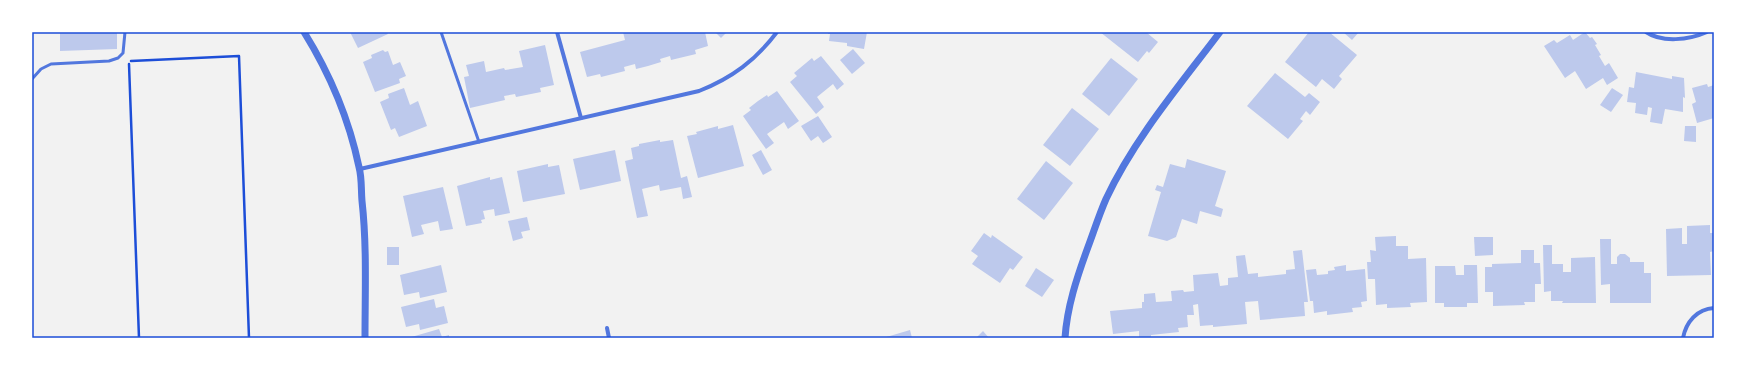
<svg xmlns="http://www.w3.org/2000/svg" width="1746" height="370" viewBox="0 0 1746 370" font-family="'Fira Sans Condensed',sans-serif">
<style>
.building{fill:#bdc9ec}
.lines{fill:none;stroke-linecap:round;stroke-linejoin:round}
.path{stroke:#1d4ed8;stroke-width:2.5}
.service{stroke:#5277de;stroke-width:3}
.minor{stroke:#5277de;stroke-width:4}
.tertiary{stroke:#5277de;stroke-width:7}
.neatline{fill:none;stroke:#1d4ed8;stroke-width:1.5}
</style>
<rect width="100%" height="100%" fill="#f2f2f2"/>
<g class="building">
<polygon points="60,32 117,32 117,49 60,51"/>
<polygon points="350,32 387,32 388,34 358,48"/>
<polygon points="623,32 705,32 708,46 695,50 696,54 671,60 670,56 660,59 661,62 648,66 636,69 635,64 624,67 625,71 601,77 600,74 587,77 580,52 625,40"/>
<polygon points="715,32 727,32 721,38"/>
<polygon points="828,32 867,32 864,49 847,46 847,43 829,41 830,34 828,34"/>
<polygon points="1100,32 1146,32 1158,42 1149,53 1147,51 1138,62"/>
<polygon points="1309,32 1329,32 1357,55 1339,76 1342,79 1334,89 1322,79 1316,87 1285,62"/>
<polygon points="1343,32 1359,32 1352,40"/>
<polygon points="1585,32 1590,38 1592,37 1597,44 1595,45 1601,55 1599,56 1605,66 1609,63 1618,78 1607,85 1603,78 1586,89 1575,71 1565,78 1544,46 1554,40 1557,43 1570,35 1573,40"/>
<polygon points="545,45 554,85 540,88 541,92 516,97 515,94 504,96 505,100 470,108 464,77 469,76 466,65 484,61 486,72 504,68 505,70 523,67 519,51"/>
<polygon points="853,49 865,63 852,74 840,60"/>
<polygon points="383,50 385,52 388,51 393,65 400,62 406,76 399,79 400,83 375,92 363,62 372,58 371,55"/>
<polygon points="821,56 844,84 837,90 833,84 817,97 824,107 816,114 790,82 797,76 794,73 812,58 814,61"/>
<polygon points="1111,58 1138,79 1109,116 1082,94"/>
<polygon points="1636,72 1672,79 1672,76 1684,78 1685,98 1683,97 1683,112 1665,109 1662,124 1650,122 1652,108 1648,107 1647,115 1635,113 1636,103 1627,102 1629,87 1634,88"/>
<polygon points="1275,73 1305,97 1309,93 1320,102 1310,115 1306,111 1300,119 1303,121 1288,139 1247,106"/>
<polygon points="1707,84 1708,87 1714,85 1714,118 1697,123 1692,104 1696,102 1692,88"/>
<polygon points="404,88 410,105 418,101 427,126 399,137 395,128 391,130 380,102 389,98 388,94"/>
<polygon points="1612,88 1623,95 1611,112 1600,105"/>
<polygon points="777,91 799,121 788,129 784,122 767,134 774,143 766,149 743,116 751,110 749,108 758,101 767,95 768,97"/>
<polygon points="1072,108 1099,129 1070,166 1043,145"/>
<polygon points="818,116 832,137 823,143 818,136 811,141 801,126"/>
<polygon points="733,125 744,166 698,178 687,136 697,134 696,132 718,126 718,129"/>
<polygon points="1685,126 1696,126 1696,142 1684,141"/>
<polygon points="660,140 660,142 673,140 681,178 687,176 692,197 683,199 681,187 660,191 659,185 642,189 648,216 637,218 625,161 633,159 631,148 639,146 639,144"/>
<polygon points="615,150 621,181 580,190 573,159"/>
<polygon points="761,150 772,170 763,175 752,155"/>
<polygon points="1187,159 1226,171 1215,206 1223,209 1221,217 1200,211 1197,224 1182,219 1176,237 1167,241 1148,236 1161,192 1155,190 1157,185 1163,187 1170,164 1185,168"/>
<polygon points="1046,161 1073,183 1044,220 1017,199"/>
<polygon points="548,164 548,167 559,165 565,194 523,202 517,171"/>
<polygon points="490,177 490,180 502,177 510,213 495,216 494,209 483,211 485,219 481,220 482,223 466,226 457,186"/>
<polygon points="443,187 453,229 440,231 438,221 421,225 424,234 412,237 403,196"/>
<polygon points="527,217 530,230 521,232 523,238 513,241 508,221"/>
<polygon points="1710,225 1710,233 1714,233 1714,251 1710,252 1711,275 1667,276 1666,229 1682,228 1682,244 1687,244 1687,226"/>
<polygon points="984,233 991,238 992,235 1023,257 1013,270 1010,268 1000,283 972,264 978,256 971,251"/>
<polygon points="1396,236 1396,246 1408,246 1408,259 1426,258 1427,302 1410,303 1411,307 1387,308 1387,304 1376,305 1375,279 1368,279 1367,262 1371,262 1370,250 1376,251 1375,237"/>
<polygon points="1474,237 1493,237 1493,255 1475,256"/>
<polygon points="1600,239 1611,239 1611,264 1617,264 1617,257 1620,254 1625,254 1630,258 1630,262 1644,262 1644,273 1651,273 1651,303 1610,303 1610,284 1601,285"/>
<polygon points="1543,245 1552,245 1552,264 1563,264 1563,272 1571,272 1571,258 1595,257 1596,303 1562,303 1563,301 1551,301 1551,291 1544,292"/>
<rect x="387" y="247" width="12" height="18"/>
<polygon points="1302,250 1308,302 1304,302 1305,316 1260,320 1258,301 1245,302 1247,324 1213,327 1213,325 1200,326 1198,304 1193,305 1194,315 1187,315 1188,327 1178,328 1179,332 1151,335 1151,338 1139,338 1139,331 1113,334 1110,311 1142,308 1142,302 1144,302 1144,294 1155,293 1156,302 1172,301 1171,291 1183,290 1184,292 1194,291 1193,275 1218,273 1220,286 1228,285 1228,278 1238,277 1236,256 1245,255 1248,274 1258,273 1258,277 1286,274 1286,270 1295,269 1293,251"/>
<polygon points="1521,250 1534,250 1534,263 1540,263 1541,284 1535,284 1535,302 1524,302 1525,305 1493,306 1493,292 1485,292 1485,267 1492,267 1492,264 1521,263"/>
<polygon points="441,265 447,292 420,298 419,292 404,295 400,275"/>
<polygon points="1346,265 1346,271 1365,269 1367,301 1361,302 1362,307 1352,308 1353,312 1327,315 1327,311 1314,313 1313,301 1310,301 1306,270 1316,269 1317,275 1328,274 1328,271 1335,270 1334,267"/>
<polygon points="1464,265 1477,265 1478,303 1467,303 1467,307 1444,307 1444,303 1435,303 1435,266 1455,266 1456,275 1464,275"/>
<polygon points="1036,268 1054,280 1042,297 1025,286"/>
<polygon points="434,299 436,308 444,306 448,323 420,330 419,324 406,327 401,307"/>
<polygon points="439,329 442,337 449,335 449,338 408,338"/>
<polygon points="910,330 912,338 883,338"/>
<polygon points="983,331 989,338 976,338"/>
</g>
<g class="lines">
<g class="path">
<polyline points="131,61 239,56 249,338"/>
<polyline points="129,64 139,338"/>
</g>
<g class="service">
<polyline points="441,32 479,142"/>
<polyline points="32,79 41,69 51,64 109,61 118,58 123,53 125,32"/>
</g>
<g class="minor">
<polyline points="557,32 581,118"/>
<path d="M1646,32C1662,43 1689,40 1707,32"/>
<path d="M360,169L699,91C732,78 756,60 777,32"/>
<polyline points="607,328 609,338"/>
<path d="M1683,338C1686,322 1697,309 1714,308"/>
</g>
<g class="tertiary">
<path d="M304,32C330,74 349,119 359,167C362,178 361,190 362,201C367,246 365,292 365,338"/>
<path d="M1065,338C1067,307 1077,277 1088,247C1094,231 1099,215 1106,199C1134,139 1180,85 1220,32"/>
</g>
</g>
<rect width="1746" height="370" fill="none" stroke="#ffffff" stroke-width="66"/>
<rect x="33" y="33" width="1680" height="304" class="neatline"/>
</svg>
